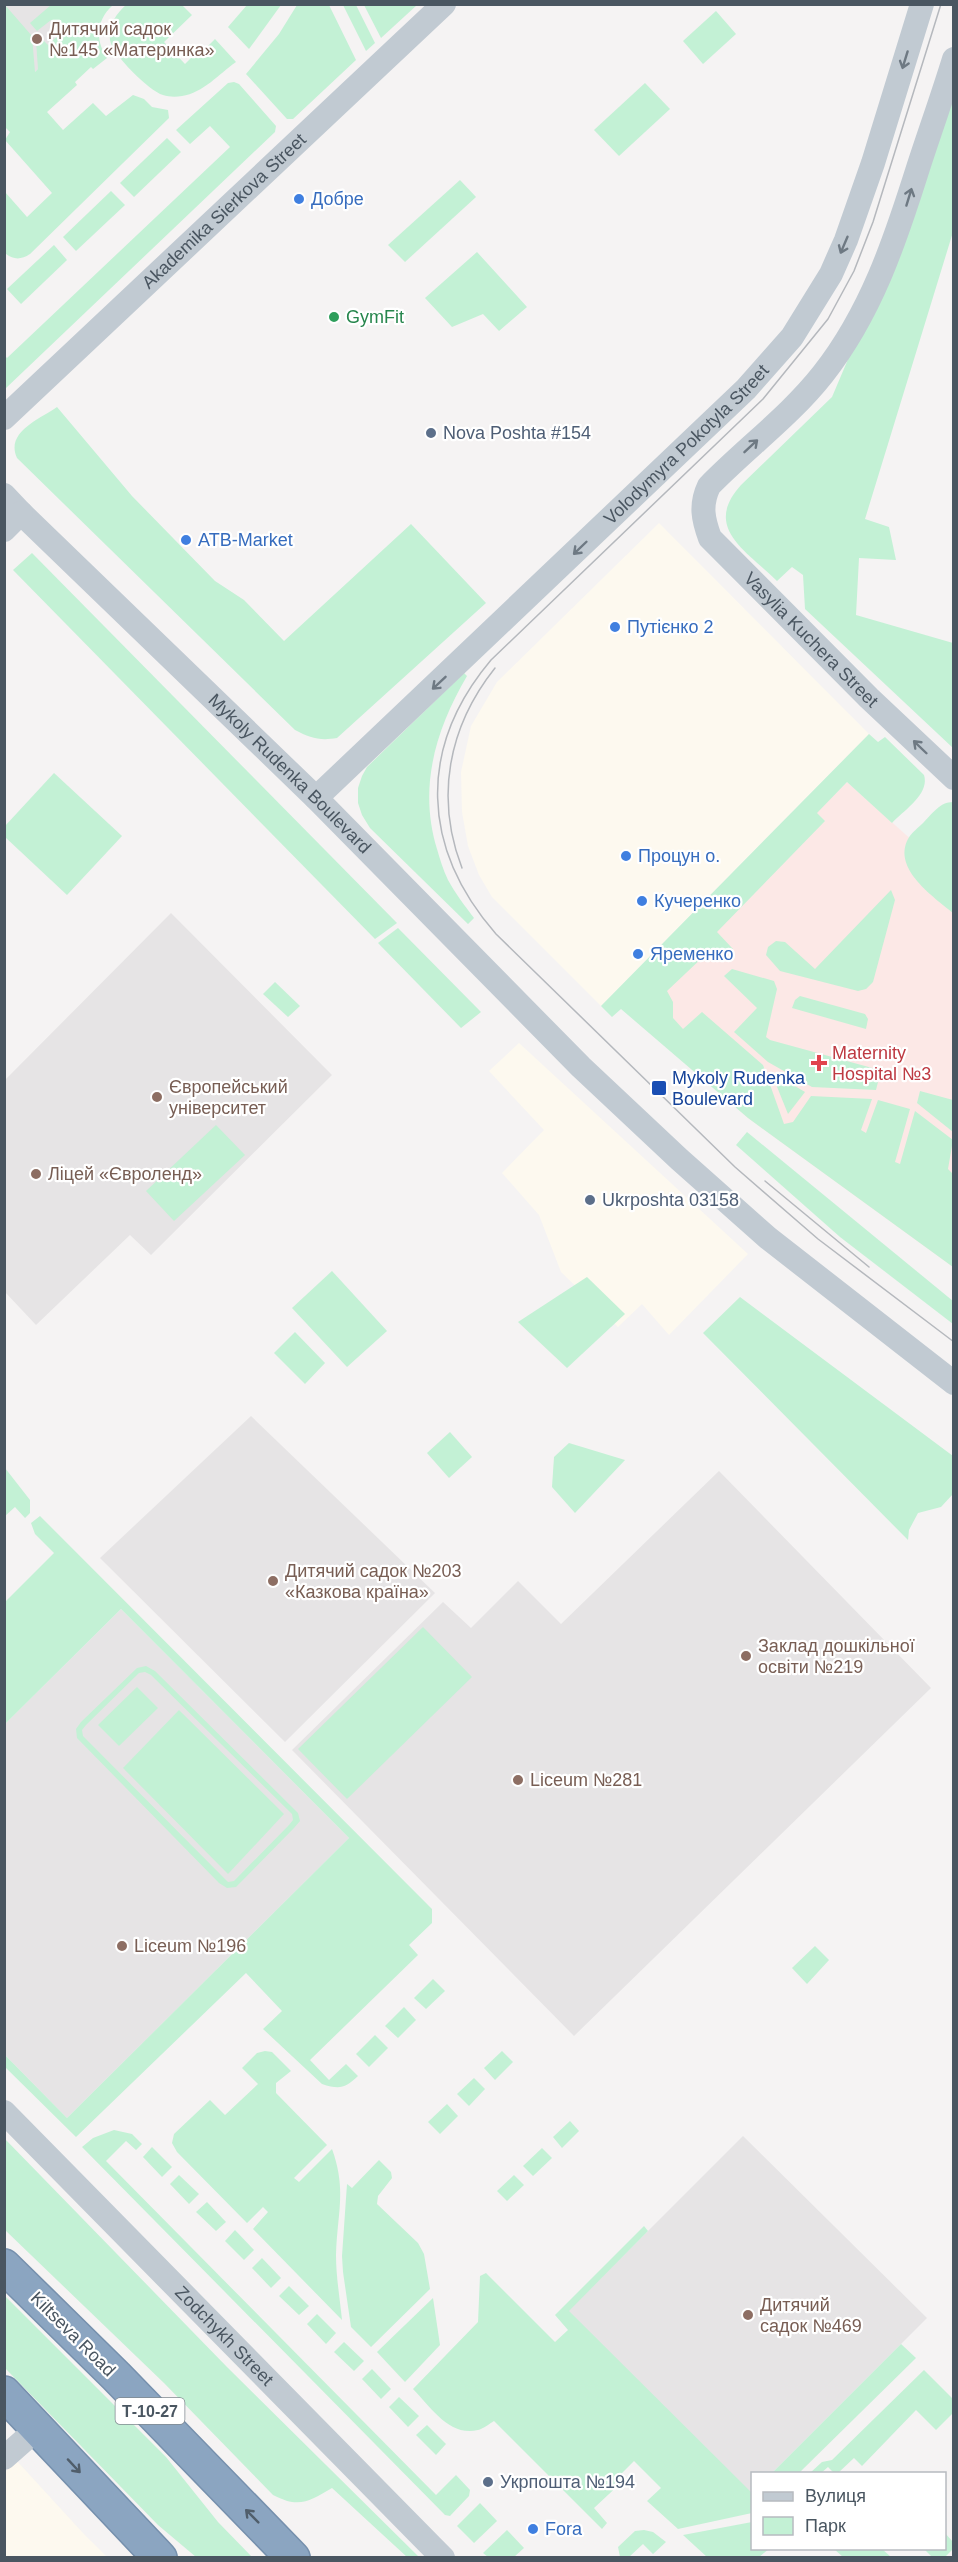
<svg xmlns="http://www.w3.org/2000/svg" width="958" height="2562" viewBox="0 0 958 2562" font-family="Helvetica,sans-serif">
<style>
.commercial{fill:#fdf9ef}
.education{fill:#e6e4e5}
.medical{fill:#fce8e6}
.green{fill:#c3f1d5;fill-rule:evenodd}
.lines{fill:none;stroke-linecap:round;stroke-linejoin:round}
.highway-casing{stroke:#7690ad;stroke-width:36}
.minor{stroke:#c1cad2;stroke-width:24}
.highway{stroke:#8ba5c1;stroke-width:33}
.tram{stroke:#b5b8bd;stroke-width:1.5}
.oneway{stroke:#6e7983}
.oneway2{stroke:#505e6b}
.education-dot{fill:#8d6e63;stroke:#fff;stroke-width:2}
.shop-dot{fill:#3f7fe0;stroke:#fff;stroke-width:2}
.leisure-dot{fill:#2e9e5b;stroke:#fff;stroke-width:2}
.service-dot{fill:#5c6f8a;stroke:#fff;stroke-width:2}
.health-dot{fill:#e0444e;stroke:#fff;stroke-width:2}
.transit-dot{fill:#1a4fb4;stroke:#fff;stroke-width:2}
.labels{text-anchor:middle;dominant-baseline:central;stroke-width:4.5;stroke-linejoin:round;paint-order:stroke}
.shield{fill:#fff;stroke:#808990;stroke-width:1.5}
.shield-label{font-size:16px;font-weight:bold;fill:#4a5661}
.education-label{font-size:18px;fill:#785e54;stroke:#fff;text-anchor:start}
.shop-label{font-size:18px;fill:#366cbe;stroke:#fff;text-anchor:start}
.street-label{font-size:18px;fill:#4a5661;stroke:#fff}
.leisure-label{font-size:18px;fill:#27864d;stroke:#fff;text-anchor:start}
.service-label{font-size:18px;fill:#4e5e75;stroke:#fff;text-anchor:start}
.health-label{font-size:18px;fill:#be3a42;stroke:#fff;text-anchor:start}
.transit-label{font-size:18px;fill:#164399;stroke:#fff;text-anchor:start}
</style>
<rect width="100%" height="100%" fill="#f5f3f3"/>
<g class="commercial">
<polygon points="659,523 869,734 601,1006 492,897 479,875 468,846 462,812 461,772 471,726 497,682"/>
<polygon points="519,1043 748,1254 669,1335 642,1304 618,1327 561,1272 539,1215 502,1173 544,1130 489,1071"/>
<polygon points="17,2461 83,2533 107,2557 5,2558 5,2472"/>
</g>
<g class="education">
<polygon points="5,5 107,5 20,86 5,69"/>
<polygon points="171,913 332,1075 151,1255 130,1235 36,1325 5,1292 5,1080"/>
<polygon points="251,1416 435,1593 285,1742 100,1558"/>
<polygon points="719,1471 931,1688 574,2036 292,1750 443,1602 471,1628 518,1581 561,1624"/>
<polygon points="121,1609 349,1838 67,2118 5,2055 5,1724"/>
<polygon points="743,2136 927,2318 772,2473 752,2474 752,2494 568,2311"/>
</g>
<polygon class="medical" points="847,782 953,877 953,1267 748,1118 621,1008"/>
<g class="green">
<path d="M127,4L182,5L192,15L164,42L185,64L201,48L204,50L215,39L236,62C219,74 203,93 182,96C176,97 169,97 163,95C149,91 112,54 110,40C108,25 116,14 127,4Z"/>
<path d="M5,5L32,36L35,72L38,69L36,41L40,37L48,45L62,32L51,20L37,31L30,23L51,5H113C96,20 95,40 107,58L93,69L91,67L75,82L77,85L47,112L63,130L93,103L106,116L133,95L144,99L152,107L168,110L169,118L30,254C21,260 13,260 5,253V192L27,217L52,193L5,140L10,132L4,126Z"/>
<polygon points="247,5 281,5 249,49 228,27"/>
<polygon points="297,5 329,5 356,60 293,119 287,119 246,74 279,34"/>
<polygon points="343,5 356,5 375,43 366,51"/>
<polygon points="364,5 417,5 381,38"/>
<polygon points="716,11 736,34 703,64 683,41"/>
<path d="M953,72V232L865,519L889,527L896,560L859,558L856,615L953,643V748L805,609L803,575L792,567L777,581C747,551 702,528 741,485L832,397L891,258Z"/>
<polygon points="234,82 239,84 276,126 275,132 5,389 5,356 7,358 230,147 210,126 190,144 176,130 228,83"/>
<polygon points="645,83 670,109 619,156 594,130"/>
<polygon points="167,138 181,152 134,197 120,183"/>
<polygon points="460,180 476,197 405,262 388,245"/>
<polygon points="111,191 125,205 76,251 63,237"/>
<polygon points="54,245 67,260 21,304 7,289"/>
<polygon points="477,252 527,307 499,331 483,314 452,327 425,298"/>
<path d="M57,407L132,496L215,581L244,600L284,641L411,524L486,603L337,738C320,741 310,738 295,730L17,458C5,432 40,419 57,407Z"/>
<polygon points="32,553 397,923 375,939 13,570"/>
<path d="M464,673L467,676C436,729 418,787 437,849C440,859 443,870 448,880C455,893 465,906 474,918L468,924L370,828L362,815L358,803V788L362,776L367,767Z"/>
<path d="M869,734L878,742L885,737L924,775C930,794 904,810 892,823L847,782L817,813L825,821L717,932L733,949L728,953L704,956L667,991L673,1002V1018L683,1029L702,1012L763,1065L784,1124L793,1122L811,1096L872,1099L861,1130L866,1133L878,1100L910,1109L895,1162L900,1164L915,1111L953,1140L948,1169L953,1174V1267L748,1118L621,1009L612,1017L601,1006Z"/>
<polygon points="54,773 122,836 67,895 5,837 5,826"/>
<path d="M953,802H954L953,913C934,897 892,869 908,839C911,833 919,827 924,822C933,813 940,802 953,802Z"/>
<polygon points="891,890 895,900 873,982 866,989 858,991 780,971 766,955 768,947 776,941 785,942 815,969"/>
<polygon points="398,928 481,1012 461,1028 378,943"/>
<polygon points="732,969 774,981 777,989 766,1037 770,1040 876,1069 873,1080 878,1082 876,1090 812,1087 768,1062 734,1032 757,1008 724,976"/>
<polygon points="275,982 300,1006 288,1017 263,994"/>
<polygon points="800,996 865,1014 868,1019 866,1029 792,1008 795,1000"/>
<polygon points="771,1072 805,1092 788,1114"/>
<polygon points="920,1091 953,1100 953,1132 917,1103"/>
<polygon points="216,1125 245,1155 174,1221 146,1191"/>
<polygon points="747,1132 953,1301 953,1324 840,1237 736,1145"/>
<polygon points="332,1271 387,1331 347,1367 292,1308"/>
<polygon points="587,1277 625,1314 567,1368 518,1322"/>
<polygon points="740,1297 953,1456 953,1494 941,1507 918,1513 909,1530 908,1540 703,1333"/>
<polygon points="295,1332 325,1363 305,1384 274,1353"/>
<polygon points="450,1432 472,1457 449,1478 427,1453"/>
<polygon points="569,1443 625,1460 575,1513 552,1487 554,1457"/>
<polygon points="5,1468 30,1500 30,1513 25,1518 15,1507 5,1516"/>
<path d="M40,1516L432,1909V1923L409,1945L418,1955L310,2060L329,2080L346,2064L358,2076C345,2088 340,2090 322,2084L263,2029L282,2011L246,1973L76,2137L5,2067V2055L67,2118L349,1838L121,1609L5,1724V1602L54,1553L35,1534L31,1523Z"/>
<polygon points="423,1627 472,1677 347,1799 298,1749"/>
<path d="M146,1666L155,1671L298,1813L300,1821L294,1828L236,1887L227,1888L219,1883L77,1738L76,1729L81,1722L137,1668ZM145,1672L151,1675L292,1814L293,1820L289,1825L234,1881L228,1882L224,1878L83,1736L82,1730L86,1725L139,1673Z"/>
<polygon points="137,1687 158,1708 119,1746 98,1725"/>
<polygon points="179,1710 284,1814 228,1874 123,1768"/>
<polygon points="815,1946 829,1960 807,1984 792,1968"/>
<polygon points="433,1979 445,1991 426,2009 414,1998"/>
<polygon points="404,2007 416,2020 398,2038 385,2026"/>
<polygon points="375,2035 388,2048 369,2067 356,2054"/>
<path d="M265,2051L272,2052L291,2071L276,2083V2093L327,2145L294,2178L299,2182L332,2149C347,2190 337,2214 336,2255C336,2277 340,2299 342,2320L253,2229L268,2212L263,2207L247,2223L177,2152L172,2143L174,2134L210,2100L225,2115L258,2084L242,2068L257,2053Z"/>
<polygon points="502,2051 513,2062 495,2080 484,2068"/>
<polygon points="474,2078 485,2089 469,2106 457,2094"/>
<polygon points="447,2104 458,2116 440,2134 428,2122"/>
<polygon points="570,2121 579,2131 562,2148 553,2137"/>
<polygon points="114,2130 132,2134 142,2144 136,2150 126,2141 106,2161 436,2495 456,2475 470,2490 469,2496 450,2516 445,2515 82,2147 93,2138"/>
<path d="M5,2139L227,2367L419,2557H407L332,2488C309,2501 300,2509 273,2495L164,2383L5,2230Z"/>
<polygon points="152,2147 172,2167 162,2177 143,2157"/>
<polygon points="542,2148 552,2158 533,2176 523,2166"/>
<polygon points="379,2160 391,2172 392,2178 378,2196 377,2204 418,2243 424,2254 430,2289 371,2347 351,2327 343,2272 342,2256 347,2184 352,2188"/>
<polygon points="179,2175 199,2194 189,2204 170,2184"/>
<polygon points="514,2175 524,2185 507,2201 497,2191"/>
<polygon points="207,2202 226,2222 216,2231 196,2212"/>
<path d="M644,2226L648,2231L569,2311L752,2493V2513L678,2529L647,2501L661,2488L634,2461L619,2476L623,2481L594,2508L607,2523L602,2529L494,2421C489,2424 483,2429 478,2430C449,2437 431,2407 413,2389L478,2322L480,2276L486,2273L555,2342L568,2330L555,2315Z"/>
<polygon points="235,2230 254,2250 244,2260 225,2241"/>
<polygon points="262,2258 281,2278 271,2288 252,2268"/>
<polygon points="289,2286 309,2306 299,2315 279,2296"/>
<polygon points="4,2295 166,2457 218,2522 252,2557 196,2557 158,2525 5,2368"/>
<polygon points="433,2298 440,2345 405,2382 377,2352"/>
<polygon points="317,2314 336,2333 326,2344 307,2324"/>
<polygon points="344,2342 364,2361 354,2371 334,2352"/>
<polygon points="901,2344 916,2358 799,2473 772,2473"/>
<polygon points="372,2369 391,2389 381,2399 362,2379"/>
<polygon points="924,2370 953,2399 953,2413 936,2430 916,2410 862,2466 854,2458 838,2473 834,2473 828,2467 821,2473 810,2473 822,2462 832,2460"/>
<polygon points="399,2397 419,2416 408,2427 389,2407"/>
<polygon points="427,2425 446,2444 436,2455 416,2435"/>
<polygon points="480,2503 497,2521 474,2543 457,2526"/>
<polygon points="752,2522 752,2548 769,2549 759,2557 707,2557 683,2535"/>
<polygon points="507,2530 524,2548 514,2557 488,2557 483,2553"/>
<polygon points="644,2530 653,2532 666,2542 653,2554 643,2544 629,2557 620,2557 618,2547 635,2531"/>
<polygon points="945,2533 953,2542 953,2549 945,2557 932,2557 924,2549 944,2548"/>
<polygon points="834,2549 882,2549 891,2557 843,2557"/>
</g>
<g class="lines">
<g class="highway-casing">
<g id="highway">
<polyline points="4,2266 116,2376 293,2558"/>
<polyline points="4,2393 160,2558"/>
</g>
</g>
<g class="minor">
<path id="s1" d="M954,59C943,95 930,131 918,168C895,241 871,313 823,374C790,416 746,448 709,486C700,505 703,519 710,538L869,698L954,778"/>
<path id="s2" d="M4,418L444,4"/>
<path id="s3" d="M4,495L21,513L316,798L581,1067L679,1159L768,1238L954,1383"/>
<polyline points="4,530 21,513"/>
<path id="s4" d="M316,798L746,389L792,337L831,274L846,240L873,163L922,4"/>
<path id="s5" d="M4,2112L443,2558"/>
<polyline points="4,2458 38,2428"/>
</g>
<use href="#highway" class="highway"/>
<g class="tram">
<path d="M941,4L873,222L854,271L828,319L763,399L491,660C417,748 421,848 496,934L735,1167L818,1239L954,1342"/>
<path d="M462,868C435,798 448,727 495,668"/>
<polyline points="765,1181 869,1267"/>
</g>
</g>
<defs><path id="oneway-shaft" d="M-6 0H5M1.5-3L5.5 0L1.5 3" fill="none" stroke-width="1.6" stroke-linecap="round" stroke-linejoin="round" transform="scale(1.5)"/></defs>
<g class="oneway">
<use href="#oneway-shaft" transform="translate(905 60) rotate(107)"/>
<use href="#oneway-shaft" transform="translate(909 197) rotate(-73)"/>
<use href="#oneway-shaft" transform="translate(844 245) rotate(113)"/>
<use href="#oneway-shaft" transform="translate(751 446) rotate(-43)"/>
<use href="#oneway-shaft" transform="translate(580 548) rotate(136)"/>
<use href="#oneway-shaft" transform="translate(439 683) rotate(137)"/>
<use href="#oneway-shaft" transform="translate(920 747) rotate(-136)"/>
</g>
<g class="oneway2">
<use href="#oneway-shaft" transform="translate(74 2466) rotate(47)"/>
<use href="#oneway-shaft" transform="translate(252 2516) rotate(-135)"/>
</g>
<g class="education-dot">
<circle cx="37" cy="39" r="6"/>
<circle cx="157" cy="1097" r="6"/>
<circle cx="36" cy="1174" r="6"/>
<circle cx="273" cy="1581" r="6"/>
<circle cx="746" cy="1656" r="6"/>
<circle cx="518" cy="1780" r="6"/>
<circle cx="122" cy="1946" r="6"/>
<circle cx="748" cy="2315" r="6"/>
</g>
<g class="shop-dot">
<circle cx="299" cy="199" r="6"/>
<circle cx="186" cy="540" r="6"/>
<circle cx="615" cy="627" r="6"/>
<circle cx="626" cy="856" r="6"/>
<circle cx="642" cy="901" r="6"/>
<circle cx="638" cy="954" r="6"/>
<circle cx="533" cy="2529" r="6"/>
</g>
<circle class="leisure-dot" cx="334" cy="317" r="6"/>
<g class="service-dot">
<circle cx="431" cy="433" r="6"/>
<circle cx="590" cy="1200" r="6"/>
<circle cx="488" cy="2482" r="6"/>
</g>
<path class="health-dot" d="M816 1054h6v6h6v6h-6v6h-6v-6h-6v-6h6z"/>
<rect class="transit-dot" x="651" y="1080" width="16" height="16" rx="3"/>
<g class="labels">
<rect class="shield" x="115.5" y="2398" width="69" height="26" rx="4.5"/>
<g class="shield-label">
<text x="150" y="2411">Т-10-27</text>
</g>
<g class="education-label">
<text x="49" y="29">Дитячий садок<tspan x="49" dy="21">№145 «Материнка»</tspan></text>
<text x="169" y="1087">Європейський<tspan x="169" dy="21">університет</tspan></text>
<text x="48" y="1174">Ліцей «Євроленд»</text>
<text x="285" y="1571">Дитячий садок №203<tspan x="285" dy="21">«Казкова країна»</tspan></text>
<text x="758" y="1646">Заклад дошкільної<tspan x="758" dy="21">освіти №219</tspan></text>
<text x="530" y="1780">Liceum №281</text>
<text x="134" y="1946">Liceum №196</text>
<text x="760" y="2305">Дитячий<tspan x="760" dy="21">садок №469</tspan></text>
</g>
<g class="shop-label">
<text x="311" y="199">Добре</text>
<text x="198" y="540">ATB-Market</text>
<text x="627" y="627">Путієнко 2</text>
<text x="638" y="856">Процун о.</text>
<text x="654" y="901">Кучеренко</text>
<text x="650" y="954">Яременко</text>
<text x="545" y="2529">Fora</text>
</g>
<g class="street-label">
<text stroke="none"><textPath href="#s2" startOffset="302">Akademika Sierkova Street</textPath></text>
<text stroke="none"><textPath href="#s4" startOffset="512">Volodymyra Pokotyla Street</textPath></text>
<text stroke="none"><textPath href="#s1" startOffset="700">Vasylia Kuchera Street</textPath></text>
<text stroke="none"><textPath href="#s3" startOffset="399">Mykoly Rudenka Boulevard</textPath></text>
<text transform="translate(73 2334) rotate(45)">Kiltseva Road</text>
<text stroke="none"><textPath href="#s5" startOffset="314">Zodchykh Street</textPath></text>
</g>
<g class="leisure-label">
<text x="346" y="317">GymFit</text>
</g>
<g class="service-label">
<text x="443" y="433">Nova Poshta #154</text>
<text x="602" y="1200">Ukrposhta 03158</text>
<text x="500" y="2482">Укрпошта №194</text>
</g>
<g class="health-label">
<text x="832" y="1053">Maternity<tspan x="832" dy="21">Hospital №3</tspan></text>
</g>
<g class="transit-label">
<text x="672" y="1078">Mykoly Rudenka<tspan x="672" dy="21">Boulevard</tspan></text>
</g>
</g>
<rect width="958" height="2562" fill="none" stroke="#4a5661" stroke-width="12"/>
<rect x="751" y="2472" width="195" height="78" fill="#ffffff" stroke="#b7bbc0" stroke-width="1.5"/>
<rect x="763" y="2492" width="30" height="9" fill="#c1cad2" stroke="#b7bbc0" stroke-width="1.5"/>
<text x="805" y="2502" font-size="18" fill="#4a5661">Вулиця</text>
<rect x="763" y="2517" width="30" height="18" fill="#c3f1d5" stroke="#b7bbc0" stroke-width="1.5"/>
<text x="805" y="2532" font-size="18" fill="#4a5661">Парк</text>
</svg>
